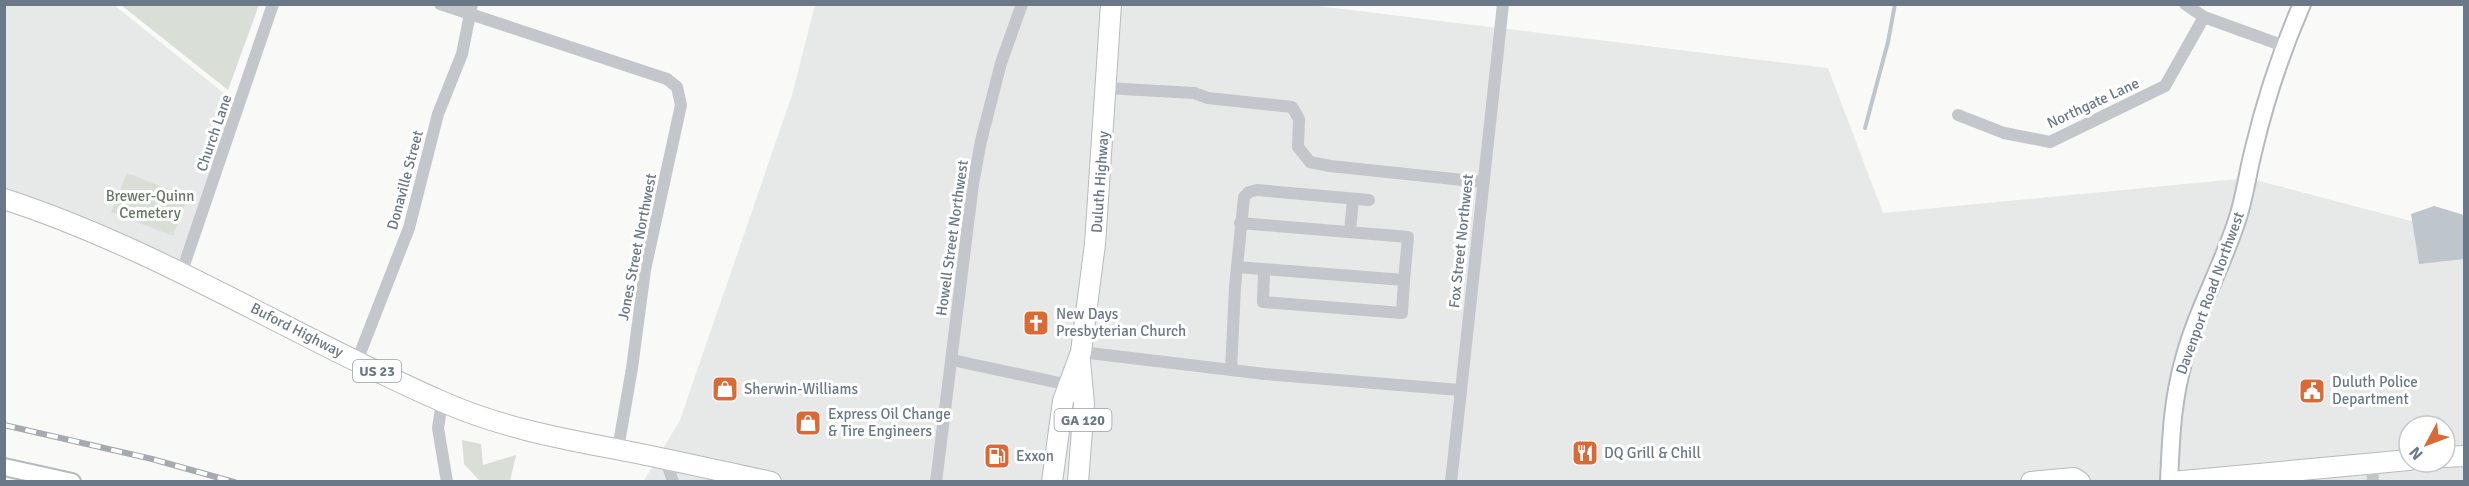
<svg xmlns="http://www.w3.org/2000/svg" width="2469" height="486" viewBox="0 0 2469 486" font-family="Signika,sans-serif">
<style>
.built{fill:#e7e8e8;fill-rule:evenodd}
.green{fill:#d9ded6}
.water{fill:#bec6cc}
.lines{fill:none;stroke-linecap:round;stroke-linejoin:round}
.stream{stroke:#bec6cc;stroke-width:4}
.secondary-casing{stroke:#b5babf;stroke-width:20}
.primary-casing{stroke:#b6babe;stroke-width:22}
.street{stroke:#c3c6ca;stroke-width:12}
.secondary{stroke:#fff;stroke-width:16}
.primary{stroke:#fff;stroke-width:20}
.rail-casing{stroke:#a4aab0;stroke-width:6}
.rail{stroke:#fff;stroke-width:4;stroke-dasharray:11;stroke-linecap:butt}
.labels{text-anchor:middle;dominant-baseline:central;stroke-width:6;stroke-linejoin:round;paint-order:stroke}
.shield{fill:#fff;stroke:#97a0ab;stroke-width:1.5}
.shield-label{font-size:14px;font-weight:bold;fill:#6a7887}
.street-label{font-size:15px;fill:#6a7887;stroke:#fff}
.park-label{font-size:15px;fill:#667964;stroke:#fff}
.poi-label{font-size:15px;fill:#6a7887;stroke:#fff;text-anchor:start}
</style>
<rect width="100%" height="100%" fill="#f9f9f7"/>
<g class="built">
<polygon points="5,5 114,5 236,103 174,274 5,205"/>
<path d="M815,5H1309L1828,68L1883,213L2248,178L2464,235V481L643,482L680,420L792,95ZM2409,426H2445V462H2409Z"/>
</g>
<g class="green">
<polygon points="121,5 259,5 228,90"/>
<polygon points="127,173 188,197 173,236 111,212"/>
<polygon points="462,440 481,444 483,465 516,455 510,481 480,481 464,464"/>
</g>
<polygon class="water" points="2434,206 2464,215 2464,259 2419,264 2411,214"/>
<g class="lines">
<polyline class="stream" points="1865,128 1888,42 1895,4"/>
<g class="secondary-casing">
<g id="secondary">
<polyline points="4,467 72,482"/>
<path d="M2169,482C2171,437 2172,402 2184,359C2197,309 2224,264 2239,214C2245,194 2248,172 2253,152C2265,101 2281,52 2302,4"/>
</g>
</g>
<g class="primary-casing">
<g id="primary">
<path d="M4,199C158,249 294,337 441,401C496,426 557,438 616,449C668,459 720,471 771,482"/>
<polyline points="2445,457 2464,456"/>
<polyline points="1052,482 1063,401 1081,352 1095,244 1111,4"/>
<polyline points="1078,482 1084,404 1080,361"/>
<polyline points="2031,482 2074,478 2080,482"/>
<polyline points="2172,482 2409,460"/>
</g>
</g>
<g class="street">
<polyline points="440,4 667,79 677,87 681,105 645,270 632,368 618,449"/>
<polyline points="2185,4 2204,17 2284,46"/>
<polyline points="1105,88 1194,93 1208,98 1292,107 1299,119 1298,147 1310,162 1330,166 1482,182"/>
<polyline points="1958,115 2004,133 2050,142 2165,86 2204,17"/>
<polyline points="1240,223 1408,237 1404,280"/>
<polyline points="1350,232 1353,199"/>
<polyline points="1237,267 1404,280 1402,313 1263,302 1264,270"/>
<polyline points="182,271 273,4"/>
<polyline points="1081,352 1265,374 1460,390"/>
<polyline points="952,360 1069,385"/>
<polyline points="357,361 409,228 438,114 462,54 472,4"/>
<polyline points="1231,370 1235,287 1244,197 1249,192 1257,190 1369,200"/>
<polyline points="442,402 438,428 447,482"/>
<polyline points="666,460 673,482"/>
<polyline points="2372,463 2373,482"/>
<polyline points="936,482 973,184 981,141 1001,63 1022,4"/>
<polyline points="1451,482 1503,4"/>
</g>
<use href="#secondary" class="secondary"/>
<use href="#primary" class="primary"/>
<g class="rail-casing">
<polyline id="rail" points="4,425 152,459 234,482"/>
</g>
<use href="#rail" class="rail"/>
</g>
<defs>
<g id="church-square" transform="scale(1.35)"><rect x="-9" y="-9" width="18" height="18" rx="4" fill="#db6936" stroke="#fff"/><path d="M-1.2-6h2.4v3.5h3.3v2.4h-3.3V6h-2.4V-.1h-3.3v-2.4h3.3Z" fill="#fff"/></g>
<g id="shop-square" transform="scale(1.35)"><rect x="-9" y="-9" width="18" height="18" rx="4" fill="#db6936" stroke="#fff"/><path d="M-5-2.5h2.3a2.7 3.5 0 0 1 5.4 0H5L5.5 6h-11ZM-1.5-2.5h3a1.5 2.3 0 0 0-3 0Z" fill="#fff"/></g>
<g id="civic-square" transform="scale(1.35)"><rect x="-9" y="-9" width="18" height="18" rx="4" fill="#db6936" stroke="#fff"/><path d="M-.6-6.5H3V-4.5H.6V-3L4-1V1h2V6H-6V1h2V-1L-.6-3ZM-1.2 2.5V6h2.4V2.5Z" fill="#fff"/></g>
<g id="restaurant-square" transform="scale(1.35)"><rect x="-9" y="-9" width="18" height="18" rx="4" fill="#db6936" stroke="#fff"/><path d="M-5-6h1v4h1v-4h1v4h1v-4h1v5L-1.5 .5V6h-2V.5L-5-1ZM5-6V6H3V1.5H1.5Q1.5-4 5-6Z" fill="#fff"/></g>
<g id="fuel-square" transform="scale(1.35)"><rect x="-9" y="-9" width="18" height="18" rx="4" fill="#db6936" stroke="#fff"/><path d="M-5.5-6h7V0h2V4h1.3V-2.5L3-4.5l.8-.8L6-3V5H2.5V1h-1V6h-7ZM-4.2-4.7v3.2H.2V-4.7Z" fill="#fff"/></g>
</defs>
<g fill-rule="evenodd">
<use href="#church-square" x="1036" y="323"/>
<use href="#shop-square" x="725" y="389"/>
<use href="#civic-square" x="2312" y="391"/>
<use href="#shop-square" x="808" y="423"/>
<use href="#restaurant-square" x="1585" y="453"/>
<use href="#fuel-square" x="997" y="456"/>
</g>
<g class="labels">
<g class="shield">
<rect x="353" y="360" width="48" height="22" rx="4.5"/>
<rect x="1054.5" y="409" width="57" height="22" rx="4.5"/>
</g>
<g class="shield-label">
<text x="377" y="371">US 23</text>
<text x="1083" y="420">GA 120</text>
</g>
<g class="street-label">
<text transform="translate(2093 103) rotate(-25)">Northgate Lane</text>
<text transform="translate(214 133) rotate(-71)">Church Lane</text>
<text transform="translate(405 180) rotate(-75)">Donaville Street</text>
<text transform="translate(1100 182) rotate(-86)">Duluth Highway</text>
<text transform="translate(952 238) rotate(-82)">Howell Street Northwest</text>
<text transform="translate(1461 241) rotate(-84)">Fox Street Northwest</text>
<text transform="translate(637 247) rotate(-79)">Jones Street Northwest</text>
<text transform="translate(2210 293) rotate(-70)">Davenport Road Northwest</text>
<text transform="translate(297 330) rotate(27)">Buford Highway</text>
</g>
<g class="park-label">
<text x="150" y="196">Brewer-Quinn<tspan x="150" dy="17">Cemetery</tspan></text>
</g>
<g class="poi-label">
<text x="1056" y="314">New Days<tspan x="1056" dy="17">Presbyterian Church</tspan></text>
<text x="2332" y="382">Duluth Police<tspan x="2332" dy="17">Department</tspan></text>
<text x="744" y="389">Sherwin-Williams</text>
<text x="828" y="414">Express Oil Change<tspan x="828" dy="17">&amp; Tire Engineers</tspan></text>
<text x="1604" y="453">DQ Grill &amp; Chill</text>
<text x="1016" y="456">Exxon</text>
</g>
</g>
<rect width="2469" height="486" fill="none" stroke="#6a7887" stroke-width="12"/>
<g transform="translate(2427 444) rotate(229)"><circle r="28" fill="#ffffff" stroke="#c3c9cf" stroke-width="1.5"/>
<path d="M0-4.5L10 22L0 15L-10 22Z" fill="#db6936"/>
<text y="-9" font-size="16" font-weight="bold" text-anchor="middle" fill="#6a7887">N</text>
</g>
</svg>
